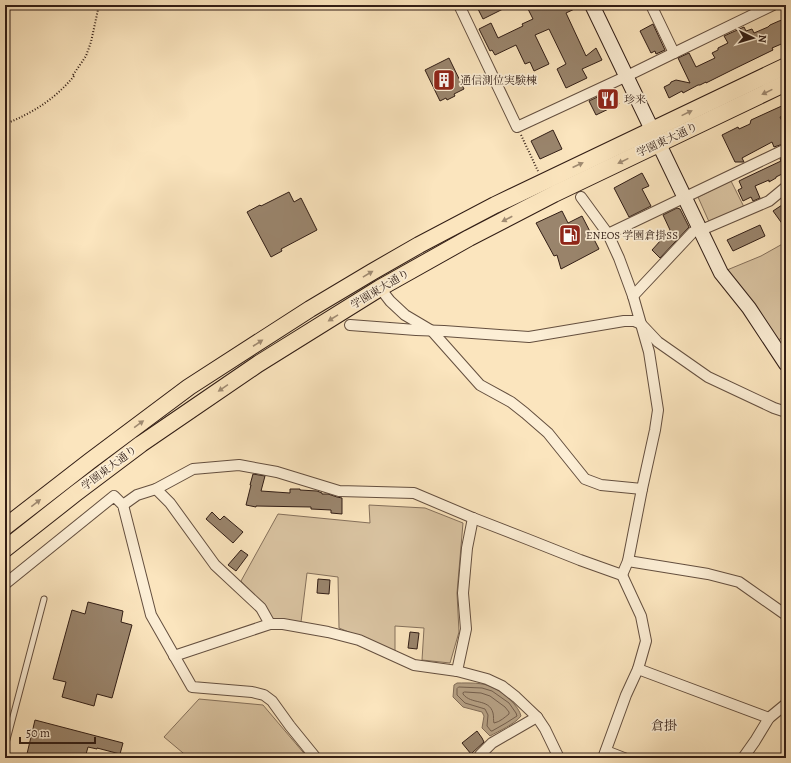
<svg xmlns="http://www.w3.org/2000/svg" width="791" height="763" viewBox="0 0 791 763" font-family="Alegreya,'Noto Serif JP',serif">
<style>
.green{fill:#d9c3a1;stroke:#85705b}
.water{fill:#b6a185;stroke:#816c58}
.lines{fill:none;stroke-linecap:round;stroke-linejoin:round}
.shore{stroke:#745f4d;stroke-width:1}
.building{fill:#9a856d;stroke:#311d15}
.lane-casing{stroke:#644f3f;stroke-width:7}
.street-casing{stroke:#644f3f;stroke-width:12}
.secondary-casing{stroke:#311d15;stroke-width:16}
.primary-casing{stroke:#311d15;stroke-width:18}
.path{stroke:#311d15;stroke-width:2;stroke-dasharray:1 2;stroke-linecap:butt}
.lane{stroke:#fceed5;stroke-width:5}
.street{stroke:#fceed5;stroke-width:10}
.secondary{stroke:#fceed5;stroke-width:14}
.primary{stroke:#fbe5be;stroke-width:16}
.oneway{fill:#a08b72}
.labels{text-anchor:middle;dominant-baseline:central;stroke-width:3.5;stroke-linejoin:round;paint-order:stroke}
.poi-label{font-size:11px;fill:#311d15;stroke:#fceed5;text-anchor:start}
.street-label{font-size:11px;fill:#311d15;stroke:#fceed5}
.quarter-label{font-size:13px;fill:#311d15;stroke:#fceed5}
</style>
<rect width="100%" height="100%" fill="#fbe5be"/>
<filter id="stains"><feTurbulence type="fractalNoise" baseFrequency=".005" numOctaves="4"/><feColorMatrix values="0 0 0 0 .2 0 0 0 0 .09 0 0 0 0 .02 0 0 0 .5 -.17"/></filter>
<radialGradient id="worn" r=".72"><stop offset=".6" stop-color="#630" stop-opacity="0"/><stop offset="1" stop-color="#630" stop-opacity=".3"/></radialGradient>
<g class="green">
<polygon points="731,181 744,207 710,224 698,197"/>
<polygon points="786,242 786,335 777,341 727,270 761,256"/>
<polygon points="369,505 425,508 463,523 457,593 459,632 450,663 422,660 424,628 395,626 395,651 339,628 338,577 307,573 301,622 273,620 241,581 278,514 370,523"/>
<polygon points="199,699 263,705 308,758 189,758 164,737"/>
</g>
<path class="water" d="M457,683C468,683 484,682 494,688C504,693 519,706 521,716C515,724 499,731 490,736L482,728L484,716L482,712L463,707L453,697L454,685Z"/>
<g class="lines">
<g class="shore">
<polygon points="459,687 482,688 492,691 509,703 516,713 517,716 506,723 492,731 491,731 487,726 488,715 485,709 465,703 457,695 457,689"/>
<path d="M465,692L481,693L490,696L505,707L509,712V714C505,717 500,722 494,723C493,720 494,717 493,713C489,698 471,705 463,694V693Z"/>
</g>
</g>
<g class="building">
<polygon points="476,5 511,5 483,19"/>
<polygon points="526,5 583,5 566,13 586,56 596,48 602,60 582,69 587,78 566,88 557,69 566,64 549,29 535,35 549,64 534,71 530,62 525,64 516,45 495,55 492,50 490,51 479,29 491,23 498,38 523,26 522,24 533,19"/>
<polygon points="786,19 786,42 772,48 773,50 734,69 706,83 706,82 700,85 698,85 683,93 682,91 669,98 664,87 670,84 671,82 676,80 690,83 678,58 689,53 696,67 715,58 712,53 718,50 718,48 728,43 724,36 744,27 746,31 752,29 754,33 768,27 770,25 779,21"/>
<polygon points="653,24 665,50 656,54 655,51 651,53 640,31"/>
<polygon points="449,58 464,89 454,94 455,96 447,100 446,98 440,101 425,70"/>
<polygon points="612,90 619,104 596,115 589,101"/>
<polygon points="786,104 786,114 780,117 786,129 786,143 774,147 772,142 742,158 744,162 735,162 722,135 738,127 739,129 750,124 751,120"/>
<polygon points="553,130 562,149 540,159 531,141"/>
<polygon points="786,156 786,172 776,177 776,178 769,182 769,180 755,186 760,198 753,201 751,197 743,201 738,190 742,188 739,181 745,178 781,161 780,159"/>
<polygon points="642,173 649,186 642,189 651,206 629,217 614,188"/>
<polygon points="289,192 294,202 301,198 317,230 281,249 282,251 271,257 247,212 260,205 261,206"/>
<polygon points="782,205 786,211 786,229 773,211"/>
<polygon points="677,208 680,209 689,227 660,258 652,250 670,230 663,215"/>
<polygon points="562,211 568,223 582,216 599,249 561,269 557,255 554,256 536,223"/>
<polygon points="760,225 765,236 733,251 727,240"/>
<polygon points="253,474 265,476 261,491 290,493 290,489 300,489 300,490 317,491 322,493 322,494 328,494 337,497 342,498 342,514 331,513 331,510 311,509 311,507 256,506 256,507 246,505 251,485 250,485"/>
<polygon points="212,512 220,520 224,516 243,532 233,543 206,519"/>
<polygon points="241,550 248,555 236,571 228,565"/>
<polygon points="318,579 330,580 329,594 317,593"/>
<polygon points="88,602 123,611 121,622 132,625 112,698 97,694 94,706 62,697 66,682 53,679 72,610 85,614"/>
<polygon points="410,632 419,633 417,649 408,648"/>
<polygon points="35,720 123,743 120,754 97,748 97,749 88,747 85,758 26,758"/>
<polygon points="477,731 482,738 484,742 471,754 462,743"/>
</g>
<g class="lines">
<g class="lane-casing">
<polyline id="lane" points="5,747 44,599"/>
</g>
<g class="street-casing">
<g id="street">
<polyline points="459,5 517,127 627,76 674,53 773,5"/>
<polyline points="651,5 674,53"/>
<polyline points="581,197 608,234 619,258 633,296 649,352 658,410 655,430 642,489 628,561 622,575"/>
<polyline points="608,234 786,149"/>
<polyline points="380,288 390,301 405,315 432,331 480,385 511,402 525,413 548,433 585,479 601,485 642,489"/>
<polyline points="633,296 693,232 706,228 769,201 786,187"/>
<polyline points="350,325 416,330 444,331 529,337 624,321 634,321 641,324 658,342 708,377 774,408 786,412"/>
<polyline points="156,489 170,503 215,565 261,608 270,624"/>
<polyline points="123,505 137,495 156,489 193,469 239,465 277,472 339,491 414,493 473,518 527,539 580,560 622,575 641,616 646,641 638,669 626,695 603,758"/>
<polyline points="628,561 708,574 739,582 786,615"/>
<polyline points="5,584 114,496 123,505 151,615 192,687 252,692 264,695 272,701 290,726 316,758"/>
<polyline points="174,656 270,624 283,624 328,632 359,640 414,665 457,671 487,679 502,686 516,697 537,717 545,729 559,758"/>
<polyline points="638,669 769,718"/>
<polyline points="457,671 466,629 463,593 467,548 473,518"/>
<polyline points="606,751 624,758"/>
<polyline points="480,758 480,755 492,743 537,717"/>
<polyline points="743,758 755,741 769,718 786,704"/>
</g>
</g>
<g class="secondary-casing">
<polyline id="secondary" points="592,5 721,273 749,308 786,364"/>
</g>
<g class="primary-casing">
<g id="primary">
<polyline points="5,527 90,461 189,387 310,309 372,272 419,245 495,205 786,66"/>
<polyline points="5,549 76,493 141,444 258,364 380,288 469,238 554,194 786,83"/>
</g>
</g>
<g class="path">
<polyline points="73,75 86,56 91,42 99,5"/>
<path d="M5,124C33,113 55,99 74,76"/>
<polyline points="521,135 538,171"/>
</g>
<use href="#lane" class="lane"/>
<use href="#street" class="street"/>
<use href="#secondary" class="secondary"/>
<use href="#primary" class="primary"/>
</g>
<defs><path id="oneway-solid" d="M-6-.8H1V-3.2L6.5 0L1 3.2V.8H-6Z"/></defs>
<g class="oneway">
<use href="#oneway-solid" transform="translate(767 92) rotate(154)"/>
<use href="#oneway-solid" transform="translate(687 113) rotate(-26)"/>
<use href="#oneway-solid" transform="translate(623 161) rotate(154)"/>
<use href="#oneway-solid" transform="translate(578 165) rotate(-25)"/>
<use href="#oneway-solid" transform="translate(507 219) rotate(153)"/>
<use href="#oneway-solid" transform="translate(368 274) rotate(-31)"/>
<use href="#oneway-solid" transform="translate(333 318) rotate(148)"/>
<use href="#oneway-solid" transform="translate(258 343) rotate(-33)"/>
<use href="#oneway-solid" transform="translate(223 388) rotate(146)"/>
<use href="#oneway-solid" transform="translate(139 424) rotate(-36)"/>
<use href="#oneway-solid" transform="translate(36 503) rotate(-38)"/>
</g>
<defs>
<g id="building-square" transform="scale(1.15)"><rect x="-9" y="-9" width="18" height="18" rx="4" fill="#8f2418" stroke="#fceed5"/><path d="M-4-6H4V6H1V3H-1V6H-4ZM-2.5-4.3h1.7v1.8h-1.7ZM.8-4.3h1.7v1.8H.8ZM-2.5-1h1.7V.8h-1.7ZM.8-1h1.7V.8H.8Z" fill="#fff"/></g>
<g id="restaurant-square" transform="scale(1.15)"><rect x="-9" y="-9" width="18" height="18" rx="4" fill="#8f2418" stroke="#fceed5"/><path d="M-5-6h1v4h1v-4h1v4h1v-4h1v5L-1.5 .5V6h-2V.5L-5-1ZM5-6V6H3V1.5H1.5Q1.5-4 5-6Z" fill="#fff"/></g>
<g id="fuel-square" transform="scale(1.15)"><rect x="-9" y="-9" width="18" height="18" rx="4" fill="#8f2418" stroke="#fceed5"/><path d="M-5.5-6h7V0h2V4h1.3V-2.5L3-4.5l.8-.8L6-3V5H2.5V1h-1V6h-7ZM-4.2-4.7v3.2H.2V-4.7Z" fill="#fff"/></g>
</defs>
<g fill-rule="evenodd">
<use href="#building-square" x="444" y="80"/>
<use href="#restaurant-square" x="608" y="99"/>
<use href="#fuel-square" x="570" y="235"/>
</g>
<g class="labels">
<g class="poi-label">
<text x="460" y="80">通信測位実験棟</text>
<text x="624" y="99">珍来</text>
<text x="586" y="235">ENEOS 学園倉掛SS</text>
</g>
<g class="street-label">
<text transform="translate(667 140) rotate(-25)">学園東大通り</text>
<text transform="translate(380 289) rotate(-31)">学園東大通り</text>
<text transform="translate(109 468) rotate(-37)">学園東大通り</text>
</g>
<g class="quarter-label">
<text x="664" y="725">倉掛</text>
</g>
</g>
<rect width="791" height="763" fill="none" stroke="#fbe5be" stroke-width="20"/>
<rect x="6" y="6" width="779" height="751" fill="none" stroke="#311d15" stroke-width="2"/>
<rect x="10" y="10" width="771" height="743" fill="none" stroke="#311d15"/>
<g transform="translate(753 38) rotate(95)" stroke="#fceed5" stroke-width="3" paint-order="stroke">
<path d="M0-3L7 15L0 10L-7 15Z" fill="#311d15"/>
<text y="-6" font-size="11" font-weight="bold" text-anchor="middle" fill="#311d15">N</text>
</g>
<path d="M20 737v6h75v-6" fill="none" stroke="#311d15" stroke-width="2"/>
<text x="26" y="737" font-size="12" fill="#311d15" stroke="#fceed5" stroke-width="3" paint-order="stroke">50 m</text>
<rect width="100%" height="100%" filter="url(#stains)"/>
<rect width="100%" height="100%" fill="url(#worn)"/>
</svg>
